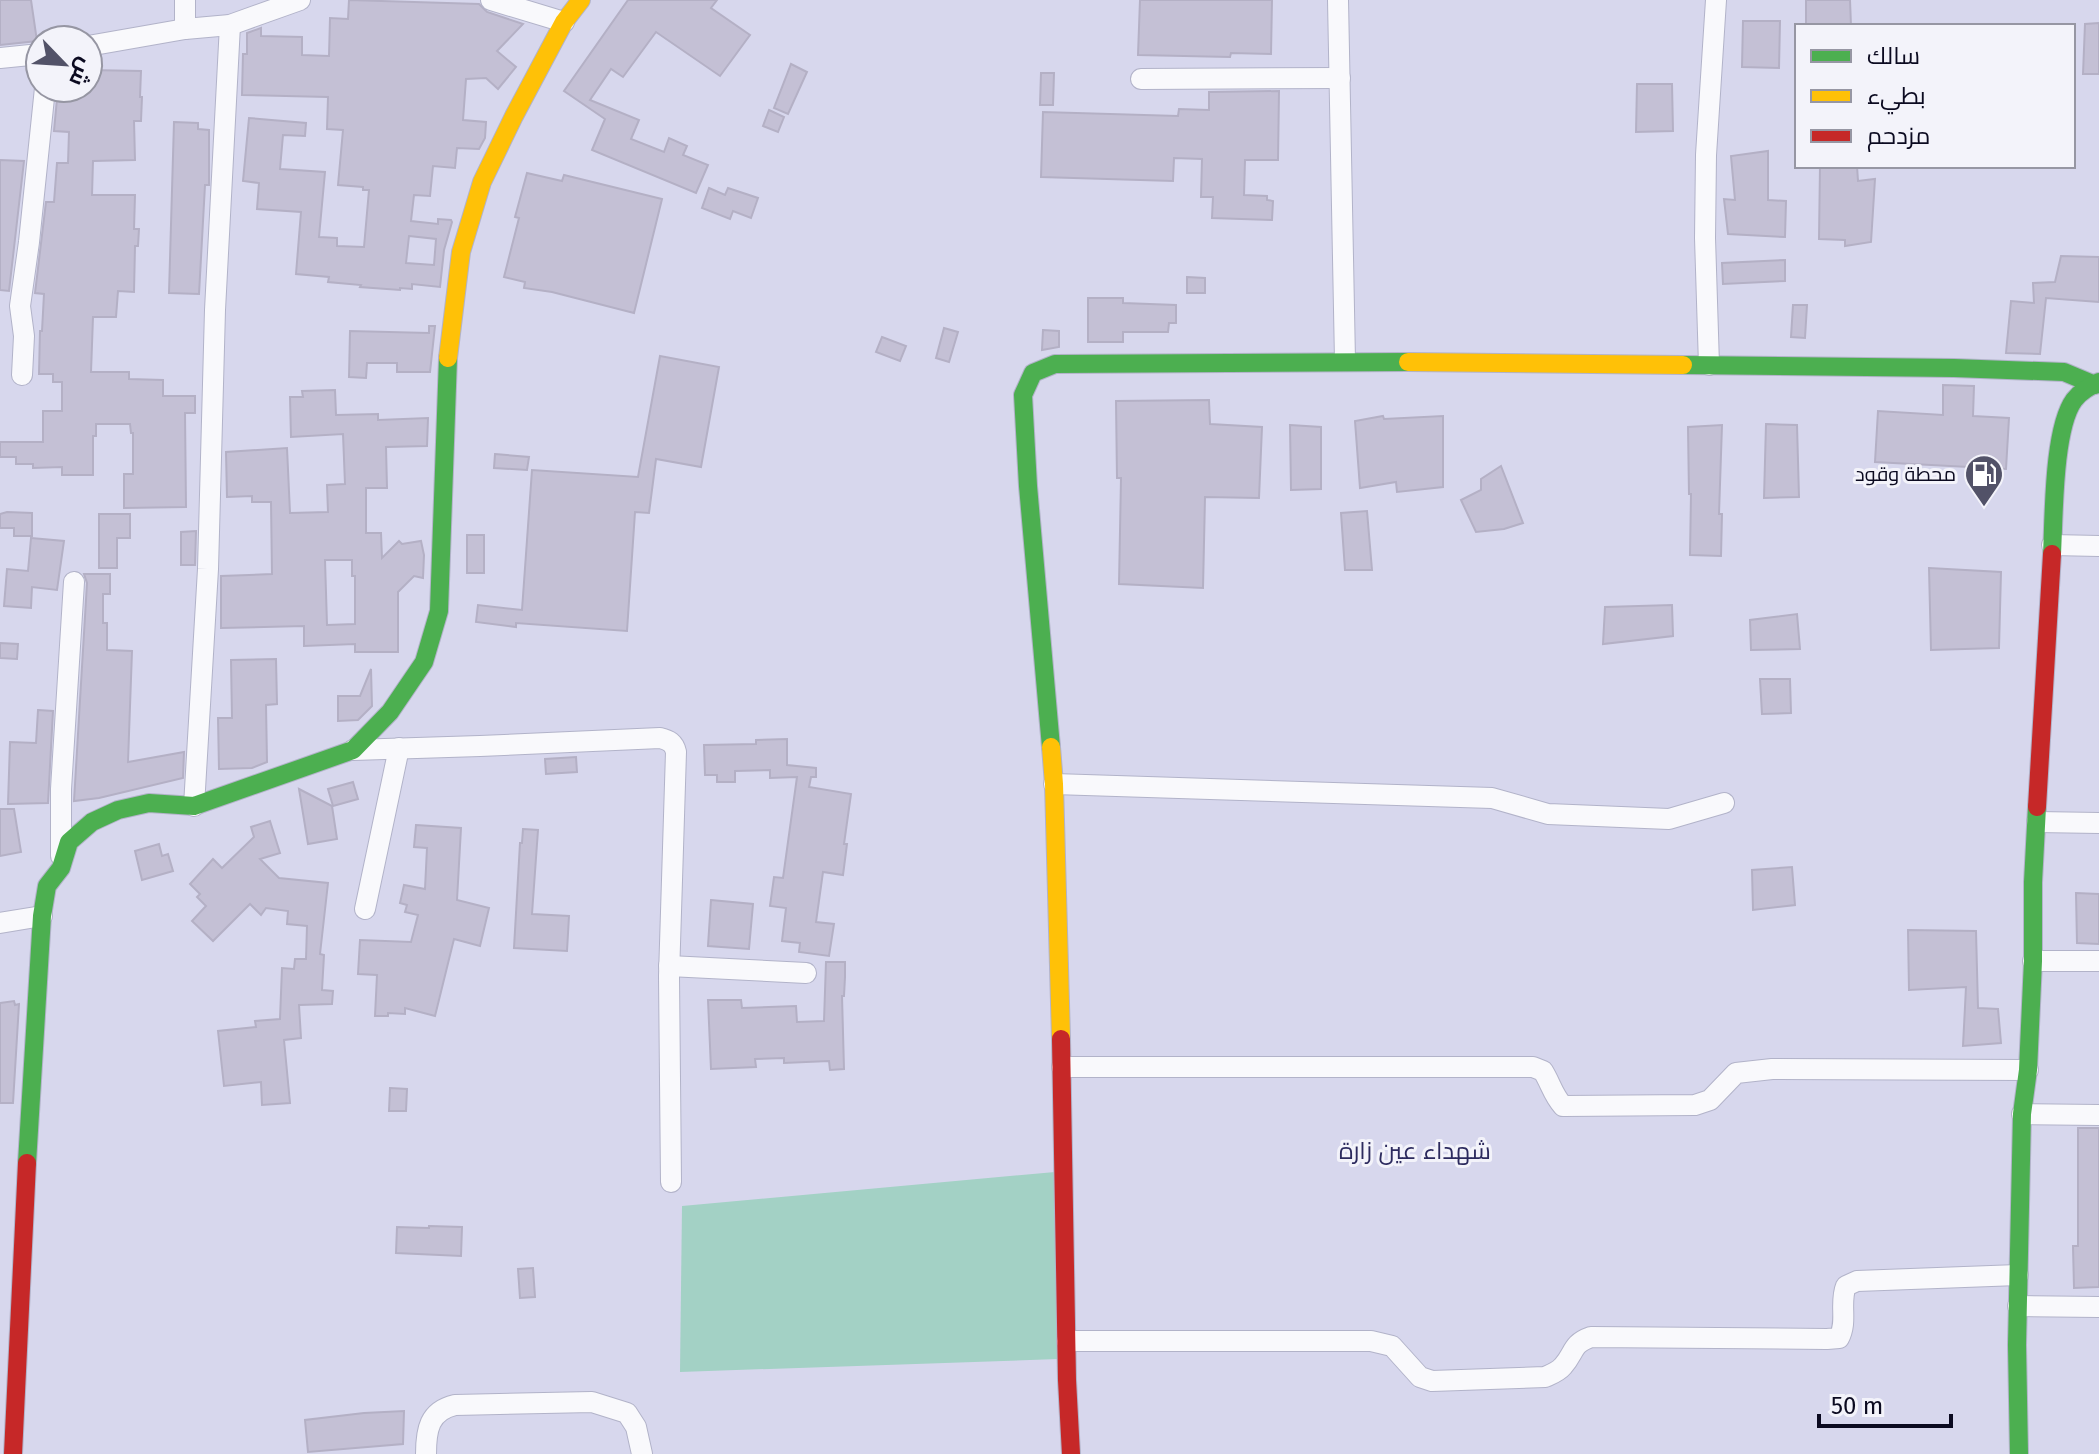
<svg xmlns="http://www.w3.org/2000/svg" width="2099" height="1454" viewBox="0 0 2099 1454" font-family="'Fira Sans',Cairo,sans-serif">
<style>
.green{fill:#a3d1c5}
.building{fill:#c4c0d5;stroke:#b4b0c5;stroke-width:2;fill-rule:evenodd}
.lines{fill:none;stroke-linecap:round;stroke-linejoin:round}
.street-casing{stroke:#b2b3c9;stroke-width:22}
.fast-casing{stroke:#b2b3c9;stroke-width:20}
.slow-casing{stroke:#b2b3c9;stroke-width:20}
.jam-casing{stroke:#b2b3c9;stroke-width:20}
.street{stroke:#f9f9fc;stroke-width:20}
.fast{stroke:#4caf50;stroke-width:18}
.slow{stroke:#ffc107;stroke-width:18}
.jam{stroke:#c62828;stroke-width:18}
.labels{text-anchor:middle;dominant-baseline:central;stroke-width:6;stroke-linejoin:round;paint-order:stroke}
.poi-label{font-size:20px;fill:#0b0a20;stroke:#f3f3fa;text-anchor:end}
.quarter-label{font-size:24px;fill:#2c2a5e;stroke:#f3f3fa}
</style>
<rect width="100%" height="100%" fill="#d7d7ed"/>
<polygon class="green" points="1055,1172 1058,1359 680,1372 682,1206"/>
<g class="building">
<polygon points="0,0 31,0 37,41 0,45"/>
<path d="M349,0L479,4L487,12L523,24L497,51L516,67L498,89L486,78L466,79L463,120L486,122L485,138L479,149L457,148L455,168L433,166L430,196L414,195L411,221L438,224V219L451,220L452,222L444,250L440,287L412,284V289L400,288V290L360,287L361,285L328,282L329,277L296,274L301,212L257,209L259,183L243,181L249,118L306,123L305,136L283,135L280,169L325,172L319,237L337,238V246L364,247L369,190H363V187L338,185L343,130L327,129L328,97L242,95L243,54H247V33L261,28V36L302,37V55L329,56L330,18L348,19ZM409,236L436,239L434,265L406,263Z"/>
<polygon points="628,0 717,0 711,8 750,35 720,76 656,32 623,77 611,69 590,100 639,120 631,139 664,152 669,138 687,146 683,155 708,165 696,193 592,150 605,119 564,91"/>
<polygon points="1140,0 1272,0 1271,54 1231,53 1230,57 1138,55"/>
<polygon points="1806,0 1850,0 1851,26 1806,26"/>
<polygon points="1743,21 1780,21 1779,68 1742,67"/>
<polygon points="2099,23 2099,74 2083,74 2085,24"/>
<polygon points="791,64 807,72 788,114 774,108"/>
<polygon points="88,70 141,71 140,97 142,97 141,121 134,121 135,160 93,161 92,195 135,195 134,229 139,229 138,246 135,246 134,292 118,291 116,317 93,317 91,372 129,372 129,379 163,380 163,396 195,396 195,413 185,413 186,507 124,508 124,474 133,474 133,433 131,433 130,424 96,424 96,436 93,436 93,475 62,475 62,467 33,468 33,464 16,464 16,457 0,457 0,442 43,442 43,411 62,411 62,382 53,382 53,374 39,374 40,331 42,331 44,294 35,293 46,202 54,202 57,163 68,163 69,132 54,131 58,88 88,88"/>
<polygon points="1041,73 1054,73 1053,105 1040,105"/>
<polygon points="1637,84 1672,84 1673,131 1636,132"/>
<polygon points="1279,91 1278,160 1245,160 1244,195 1267,196 1267,200 1273,201 1272,220 1212,218 1213,197 1201,197 1202,159 1174,158 1173,181 1041,177 1043,112 1178,116 1179,109 1209,110 1209,92"/>
<polygon points="769,110 784,117 778,132 763,126"/>
<polygon points="174,122 198,123 198,129 209,130 209,185 205,185 199,294 169,293"/>
<polygon points="1768,151 1768,200 1786,201 1785,237 1728,234 1724,199 1735,200 1731,156"/>
<polygon points="0,160 24,161 9,291 0,290"/>
<polygon points="1820,166 1857,166 1858,181 1875,179 1871,242 1845,246 1845,240 1819,239"/>
<polygon points="527,173 562,181 564,175 662,199 634,313 552,292 524,288 525,282 504,277 519,218 515,217"/>
<polygon points="709,188 725,195 728,188 758,198 751,218 733,211 730,219 702,208"/>
<polygon points="2061,256 2099,257 2099,302 2046,298 2040,354 2006,353 2011,301 2034,303 2033,283 2055,282"/>
<polygon points="1785,260 1785,281 1723,284 1722,263"/>
<polygon points="1187,277 1205,278 1205,293 1187,293"/>
<polygon points="1088,298 1123,298 1123,303 1176,305 1176,323 1169,323 1168,332 1123,332 1123,342 1088,342"/>
<polygon points="1793,305 1807,305 1805,338 1791,337"/>
<polygon points="429,326 435,326 430,372 397,372 397,363 367,363 366,378 349,377 350,331 429,333"/>
<polygon points="944,328 958,332 949,362 936,358"/>
<polygon points="1043,330 1059,331 1059,347 1042,350"/>
<polygon points="882,337 906,346 900,361 876,352"/>
<polygon points="660,356 719,367 701,467 656,459 649,513 635,512 627,631 516,623 516,627 476,622 478,605 522,610 532,470 638,477"/>
<polygon points="1943,385 1974,386 1973,416 2009,418 2006,469 1875,462 1878,411 1943,415"/>
<path d="M335,390L336,415L378,414V420L428,418L427,446L386,447L387,488H366V533H381L382,558L399,541L402,544L421,541L424,555L423,578L414,576L398,592V652H355V644L304,646V626L221,628V576L272,574L271,502H252V496L227,497L226,452L287,448L290,513L328,512L327,485L345,484L343,434L291,437L290,397H303L302,391ZM325,560H352V576H355V624L327,625Z"/>
<polygon points="1209,400 1210,424 1262,427 1259,498 1205,497 1203,588 1119,584 1121,478 1117,478 1116,401"/>
<polygon points="1383,416 1384,419 1443,416 1443,487 1397,492 1396,482 1360,488 1355,421"/>
<polygon points="1766,424 1797,425 1799,497 1764,498"/>
<polygon points="1290,425 1321,427 1321,489 1291,490"/>
<polygon points="1722,425 1719,514 1722,514 1721,556 1690,555 1691,494 1689,494 1688,427"/>
<polygon points="495,454 529,457 527,470 494,468"/>
<polygon points="1501,466 1523,523 1504,529 1476,532 1461,500 1481,490 1481,479"/>
<polygon points="1367,511 1372,570 1345,570 1341,513"/>
<polygon points="7,512 32,513 32,536 14,536 14,528 0,528 0,514"/>
<polygon points="99,514 130,514 130,538 117,538 117,568 99,568"/>
<polygon points="196,531 195,565 181,565 181,532"/>
<rect x="467" y="535" width="17" height="38"/>
<polygon points="31,538 64,541 57,590 32,587 31,608 4,606 7,569 28,571"/>
<polygon points="1929,568 2001,572 1999,648 1931,650"/>
<polygon points="84,574 110,574 110,594 103,594 103,623 107,623 107,650 132,651 128,762 184,752 183,778 99,798 74,801 87,583"/>
<polygon points="1672,605 1673,636 1603,644 1605,607"/>
<polygon points="1797,614 1800,649 1751,650 1750,620"/>
<polygon points="0,643 18,644 17,659 0,658"/>
<polygon points="276,659 277,704 266,705 267,762 252,768 219,769 218,718 232,718 231,660"/>
<polygon points="371,669 372,706 358,720 338,721 338,696 360,696"/>
<polygon points="1760,679 1790,679 1791,713 1762,714"/>
<polygon points="38,710 53,711 48,803 8,804 10,742 36,743"/>
<polygon points="787,739 787,765 816,768 816,777 811,777 809,787 851,794 844,844 847,844 843,875 823,872 816,922 834,924 829,956 799,952 800,943 782,941 786,908 770,906 774,877 783,878 797,777 770,778 770,770 735,771 735,782 717,782 717,775 705,775 704,745 756,744 756,740"/>
<polygon points="576,757 577,772 546,774 545,759"/>
<polygon points="353,782 358,799 333,806 328,789"/>
<polygon points="299,789 332,806 337,839 308,844"/>
<polygon points="0,809 14,809 21,852 0,856"/>
<polygon points="270,821 280,853 260,859 279,878 328,883 320,954 324,955 322,990 333,991 332,1004 299,1005 301,1038 284,1040 290,1103 262,1105 261,1082 224,1086 218,1031 256,1027 255,1021 280,1019 282,968 294,969 295,959 306,959 307,926 287,924 288,911 266,908 261,915 250,904 213,941 192,921 206,906 197,897 200,894 190,884 213,859 222,868 254,837 251,827"/>
<polygon points="416,825 461,828 457,900 489,908 480,946 454,939 435,1016 405,1008 405,1014 388,1013 388,1016 375,1016 377,975 358,974 360,940 411,942 418,915 405,912 407,905 400,903 404,885 425,889 427,848 414,847"/>
<polygon points="523,829 538,830 532,914 569,916 567,951 514,948 520,843 522,843"/>
<polygon points="159,844 162,856 168,854 173,871 142,880 135,851"/>
<polygon points="1792,867 1795,905 1753,910 1752,870"/>
<polygon points="2076,893 2099,894 2099,944 2077,943"/>
<polygon points="711,900 753,904 749,949 708,946"/>
<polygon points="1908,930 1976,931 1978,1008 1998,1009 2001,1043 1963,1046 1966,987 1909,990"/>
<polygon points="826,962 845,962 845,977 844,996 842,996 844,1069 830,1070 829,1061 784,1063 784,1058 755,1059 756,1067 711,1069 708,1000 741,1000 742,1008 796,1006 797,1022 824,1021"/>
<polygon points="14,1001 15,1005 19,1004 13,1103 0,1103 0,1003"/>
<polygon points="390,1088 407,1089 406,1111 389,1111"/>
<polygon points="2078,1128 2099,1128 2099,1287 2074,1288 2073,1246 2078,1246"/>
<polygon points="429,1226 462,1227 461,1256 396,1253 397,1227 429,1228"/>
<polygon points="533,1268 535,1297 520,1298 518,1269"/>
<polygon points="404,1411 403,1444 308,1452 305,1420 364,1413"/>
</g>
<g class="lines">
<g class="street-casing">
<g id="street">
<polyline points="185,0 185,29 230,25 300,0"/>
<polyline points="491,0 564,22"/>
<polyline points="1338,0 1345,361"/>
<polyline points="88,46 185,29"/>
<polyline points="0,58 40,54"/>
<polyline points="1141,79 1340,78"/>
<polyline points="1709,365 1705,238 1706,155 1716,0"/>
<polyline points="22,375 24,336 20,306 29,242 45,88"/>
<polyline points="2052,545 2099,546"/>
<path d="M353,750L480,746L660,738C669,740 674,743 676,752L669,976L671,1182"/>
<polyline points="1054,784 1492,798 1548,814 1669,819 1724,803"/>
<polyline points="194,806 208,569 215,310 230,25"/>
<polyline points="2037,822 2099,823"/>
<polyline points="61,856 61,789 74,582"/>
<polyline points="365,909 399,748"/>
<polyline points="0,923 42,916"/>
<polyline points="2033,961 2099,961"/>
<polyline points="669,966 806,973"/>
<path d="M1062,1067H1533L1543,1071C1551,1084 1553,1095 1563,1106L1695,1105L1710,1100L1736,1073L1772,1069L2028,1070"/>
<polyline points="2022,1114 2099,1115"/>
<polyline points="2018,1306 2099,1307"/>
<path d="M1067,1341H1371L1392,1346L1420,1377L1432,1381L1545,1377C1552,1374 1558,1372 1563,1366C1575,1353 1571,1344 1591,1337L1827,1339L1839,1338C1848,1321 1839,1303 1846,1286L1857,1281L2018,1275"/>
<path d="M426,1454C426,1430 429,1411 455,1405L592,1402L627,1413L636,1427L642,1454"/>
</g>
</g>
<g class="fast-casing">
<g id="fast">
<polyline points="1683,365 1954,368 2064,372 2095,385"/>
<path d="M2052,554C2054,517 2053,429 2074,400C2081,391 2089,387 2099,382"/>
<polyline points="1051,747 1028,486 1023,395 1033,373 1055,364 1408,362"/>
<polyline points="27,1163 42,916 47,886 61,868 69,842 92,822 118,810 149,803 194,806 353,750 390,712 424,662 439,611 448,358"/>
<polyline points="2019,1454 2017,1345 2022,1114 2028,1070 2033,961 2033,882 2037,807"/>
</g>
</g>
<g class="slow-casing">
<g id="slow">
<polyline points="448,358 461,252 482,182 514,116 564,22 581,0"/>
<polyline points="1408,362 1683,365"/>
<polyline points="1051,747 1054,784 1061,1039"/>
</g>
</g>
<g class="jam-casing">
<g id="jam">
<polyline points="2037,807 2052,554"/>
<polyline points="1061,1039 1067,1380 1071,1454"/>
<polyline points="13,1454 27,1163"/>
</g>
</g>
<use href="#street" class="street"/>
<use href="#fast" class="fast"/>
<use href="#slow" class="slow"/>
<use href="#jam" class="jam"/>
</g>
<defs>
<g id="fuel-pin" transform="scale(2)"><path d="M0 17L-7.5 6A9.5 9.5 0 1 1 7.5 6Z" fill="#525268" stroke="#f3f3fa"/><path d="M-5.5-6h7V0h2V4h1.3V-2.5L3-4.5l.8-.8L6-3V5H2.5V1h-1V6h-7ZM-4.2-4.7v3.2H.2V-4.7Z" fill="#fff"/></g>
</defs>
<g fill-rule="evenodd">
<use href="#fuel-pin" x="1984" y="474"/>
</g>
<g class="labels">
<g class="poi-label">
<text x="1956" y="474">محطة وقود</text>
</g>
<g class="quarter-label">
<text x="1415" y="1151">شهداء عين زارة</text>
</g>
</g>
<rect x="1795" y="24" width="280" height="144" fill="#f3f3fa" stroke="#9696a3" stroke-width="2"/>
<rect x="1811" y="50" width="40" height="12" fill="#4caf50" stroke="#9696a3" stroke-width="2"/>
<text x="1867" y="64" font-size="24" fill="#0b0a20">سالك</text>
<rect x="1811" y="90" width="40" height="12" fill="#ffc107" stroke="#9696a3" stroke-width="2"/>
<text x="1867" y="104" font-size="24" fill="#0b0a20">بطيء</text>
<rect x="1811" y="130" width="40" height="12" fill="#c62828" stroke="#9696a3" stroke-width="2"/>
<text x="1867" y="144" font-size="24" fill="#0b0a20">مزدحم</text>
<g transform="translate(64 64) rotate(115)"><circle r="38" fill="#f3f3fa" stroke="#9696a3" stroke-width="2"/>
<path d="M0-6L14 30L0 20L-14 30Z" fill="#525268"/>
<text y="-12" font-size="22" font-weight="bold" text-anchor="middle" fill="#0b0a20">ش</text>
</g>
<path d="M1819 1414v12h132v-12" fill="none" stroke="#0b0a20" stroke-width="4"/>
<text x="1831" y="1414" font-size="24" fill="#0b0a20" stroke="#f3f3fa" stroke-width="6" paint-order="stroke">50 m</text>
</svg>
